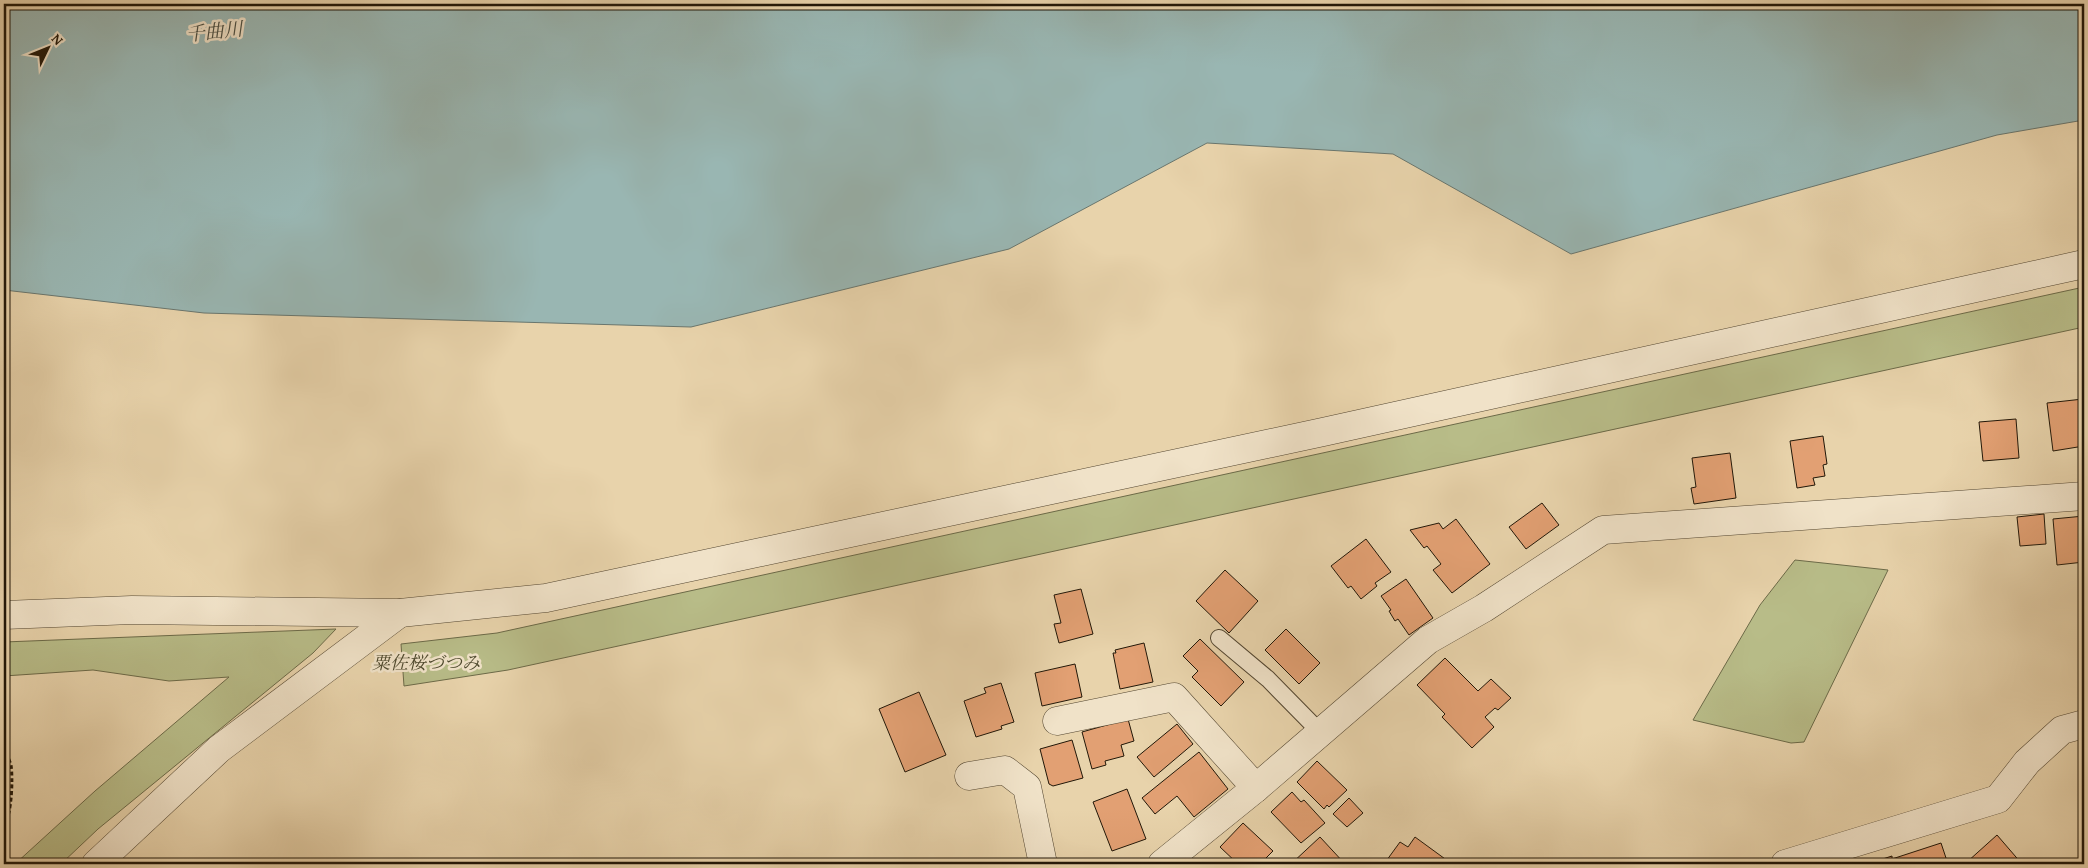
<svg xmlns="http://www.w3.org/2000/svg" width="2088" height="868" viewBox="0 0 2088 868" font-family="'Gentium Book Plus','Noto Serif JP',serif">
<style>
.green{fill:#b8bc88;stroke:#6c6a48}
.water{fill:#99b6b2;stroke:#69766e}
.building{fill:#e2a073;stroke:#211708}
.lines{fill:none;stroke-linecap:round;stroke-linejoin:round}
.lane-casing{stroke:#534631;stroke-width:18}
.street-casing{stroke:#534631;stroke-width:29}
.path{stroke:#211708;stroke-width:3;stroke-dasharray:4 2.5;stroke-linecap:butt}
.lane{stroke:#f0e2c8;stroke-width:16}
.street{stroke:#f0e2c8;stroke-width:28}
.labels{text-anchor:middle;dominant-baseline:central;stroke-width:5;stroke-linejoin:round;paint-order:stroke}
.park-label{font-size:18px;font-style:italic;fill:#4e492e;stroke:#f0e2c8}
.water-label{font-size:19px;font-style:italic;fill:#4b4f44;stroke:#f0e2c8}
</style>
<rect width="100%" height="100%" fill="#e8d3ab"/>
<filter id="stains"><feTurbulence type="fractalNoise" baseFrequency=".004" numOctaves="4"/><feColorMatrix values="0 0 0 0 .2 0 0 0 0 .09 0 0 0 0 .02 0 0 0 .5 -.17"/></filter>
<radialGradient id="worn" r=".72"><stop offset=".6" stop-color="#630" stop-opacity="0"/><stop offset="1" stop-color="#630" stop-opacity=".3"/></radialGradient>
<g class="green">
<polygon points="2084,287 2084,327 508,670 404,686 401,644 497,633"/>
<polygon points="1795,560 1888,570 1804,742 1791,743 1693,720 1760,605"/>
<polygon points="336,629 313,653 98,829 61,864 15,864 95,791 229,677 169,681 93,670 4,676 4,642"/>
</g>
<polygon class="water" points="4,4 2084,4 2084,120 1997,135 1571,254 1393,154 1207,143 1009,249 691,327 204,313 4,290"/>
<g class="building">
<polygon points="2083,399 2084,446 2053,451 2047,403"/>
<polygon points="2016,419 2019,458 1983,461 1979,422"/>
<polygon points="1823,436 1827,464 1823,465 1825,476 1813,478 1815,485 1797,488 1790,441"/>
<polygon points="1730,453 1736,498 1694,504 1691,488 1696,487 1692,458"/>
<polygon points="1542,503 1559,525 1526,549 1509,527"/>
<polygon points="2044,514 2046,544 2020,546 2017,517"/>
<polygon points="2084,516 2084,562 2057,565 2053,519"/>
<polygon points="1456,519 1490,564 1452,593 1433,570 1441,564 1427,546 1424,548 1410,530 1439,523 1443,529"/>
<polygon points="1366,539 1391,572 1375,583 1377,586 1361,599 1351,586 1348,588 1331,566"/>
<polygon points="1225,570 1258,601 1229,633 1196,601"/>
<polygon points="1406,579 1433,618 1409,635 1398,619 1395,621 1389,611 1391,610 1381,596"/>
<polygon points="1081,589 1093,634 1059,643 1054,624 1061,623 1054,595"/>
<polygon points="1286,629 1320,663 1299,684 1265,650"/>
<polygon points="1200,639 1244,682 1221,706 1192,677 1198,671 1183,656"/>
<polygon points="1144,643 1153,682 1120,689 1113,653 1116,653 1115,650"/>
<polygon points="1445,658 1478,691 1491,679 1511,698 1498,710 1495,708 1485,717 1494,727 1472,748 1442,717 1445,714 1417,685"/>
<polygon points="1075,664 1082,697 1042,706 1035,673"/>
<polygon points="1001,683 1014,722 1001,726 1002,729 976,737 964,701 986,693 984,688"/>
<polygon points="919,692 946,755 905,772 879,709"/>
<polygon points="1128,719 1134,741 1121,745 1124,756 1105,761 1106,765 1092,769 1082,732"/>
<polygon points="1177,724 1193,744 1154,777 1137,757"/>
<polygon points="1072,740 1083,778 1053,786 1049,784 1040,749"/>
<polygon points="1199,752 1228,789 1194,817 1177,796 1155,814 1142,798"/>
<polygon points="1317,761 1347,790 1329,807 1327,805 1324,809 1297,782"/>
<polygon points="1127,789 1146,839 1112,851 1093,802"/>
<polygon points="1292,792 1301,802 1304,800 1325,823 1301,843 1271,812"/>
<polygon points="1349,798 1363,813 1347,827 1333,814"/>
<polygon points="1243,823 1273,851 1260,864 1238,864 1220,847"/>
<polygon points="1997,835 2022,864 1970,864 1967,862"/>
<polygon points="1320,837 1345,864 1291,864"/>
<polygon points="1415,837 1452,864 1384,864 1400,842 1408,847"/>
<polygon points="1941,843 1948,864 1867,864 1892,856 1892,859"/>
</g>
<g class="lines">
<g class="lane-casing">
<polyline id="lane" points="1219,638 1268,679 1320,732"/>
</g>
<g class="street-casing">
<g id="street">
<polyline points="4,615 132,610 400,613 546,598 1323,432 2084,264"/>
<polyline points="1057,721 1174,697 1256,788"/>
<polyline points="969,776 1005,770 1027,787 1043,864"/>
<polyline points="96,864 219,749 400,613"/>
<polyline points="1162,864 1256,788 1428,640 1484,608 1603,530 2084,496"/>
<polyline points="1785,864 1998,799 2027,762 2062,730 2084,724"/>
</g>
</g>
<path class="path" d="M4,747C6,753 9,759 11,765C13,777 12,816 4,824"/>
<use href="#lane" class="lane"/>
<use href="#street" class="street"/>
</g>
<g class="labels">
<g class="park-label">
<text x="426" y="662">粟佐桜づつみ</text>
</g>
<g class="water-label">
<text transform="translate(214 31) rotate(-6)">千曲川</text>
</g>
</g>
<rect width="2088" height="868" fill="none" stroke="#e8d3ab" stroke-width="20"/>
<rect x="5" y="5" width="2078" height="858" fill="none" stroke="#211708" stroke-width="2.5"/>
<rect x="10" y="10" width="2068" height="848" fill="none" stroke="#211708"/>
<g transform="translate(48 48) rotate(47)" stroke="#f0e2c8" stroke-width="4" paint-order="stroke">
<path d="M0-4L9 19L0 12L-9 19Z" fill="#211708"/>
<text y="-8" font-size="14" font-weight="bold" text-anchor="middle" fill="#211708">N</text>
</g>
<rect width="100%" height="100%" filter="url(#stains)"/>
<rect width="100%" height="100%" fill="url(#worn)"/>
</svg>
